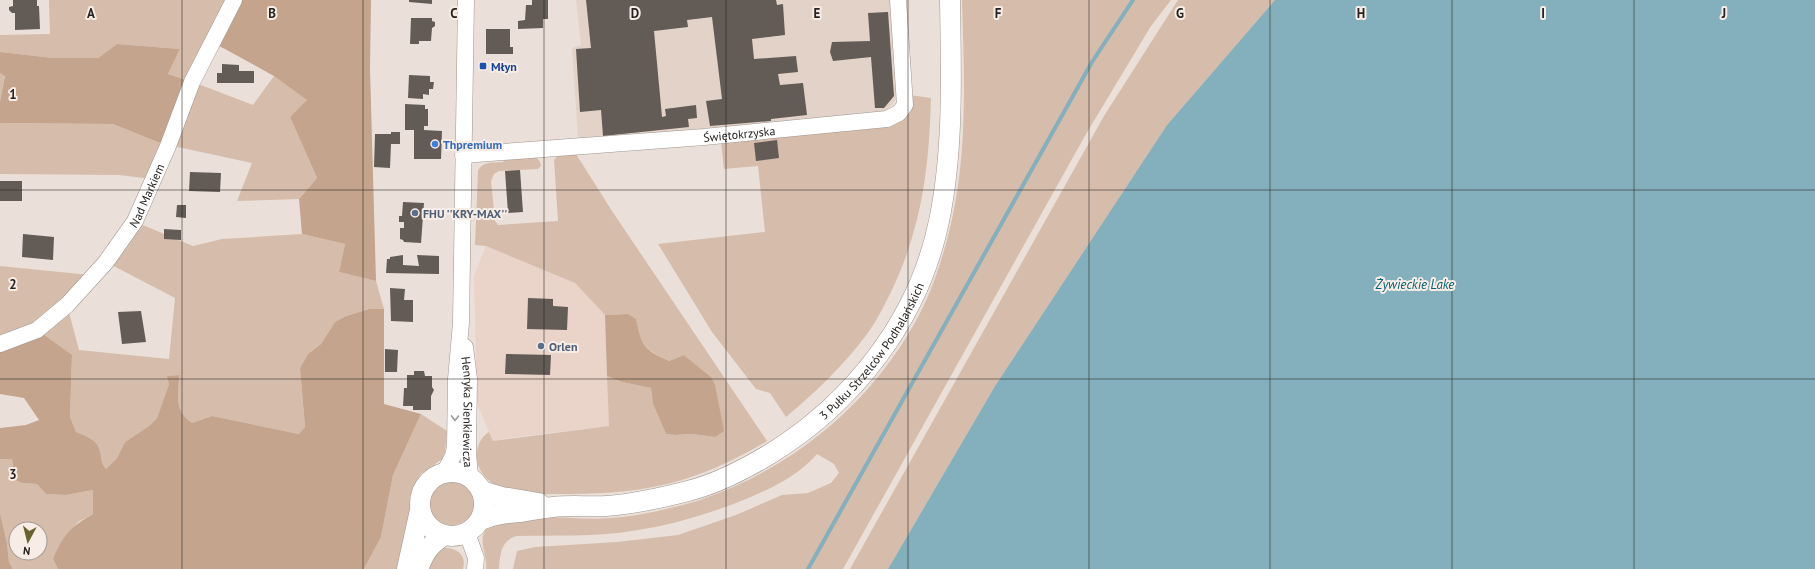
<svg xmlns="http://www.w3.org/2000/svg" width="1815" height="569" viewBox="0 0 1815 569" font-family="'PT Sans',sans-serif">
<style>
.commercial{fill:#ead3c8}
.built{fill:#e3d2c8}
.green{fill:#d6bcaa;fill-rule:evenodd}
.forest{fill:#c4a48d}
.water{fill:#84afbc}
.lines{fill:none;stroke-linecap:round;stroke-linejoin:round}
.stream{stroke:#84afbc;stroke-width:4}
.building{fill:#635b55}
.minor-casing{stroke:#9e958f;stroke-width:17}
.major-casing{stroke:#9e958f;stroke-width:21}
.minor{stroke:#fff;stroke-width:16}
.major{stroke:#fff;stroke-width:20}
.oneway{stroke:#9d9c9a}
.grid{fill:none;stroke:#25221f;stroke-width:1;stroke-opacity:0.55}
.transit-dot{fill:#1a4fb4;stroke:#f7ede6;stroke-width:1.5}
.shop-dot{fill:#3f7fe0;stroke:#f7ede6;stroke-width:1.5}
.service-dot{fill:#5c6f8a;stroke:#f7ede6;stroke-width:1.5}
.labels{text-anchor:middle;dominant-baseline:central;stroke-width:4;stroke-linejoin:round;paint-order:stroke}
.transit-label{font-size:12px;font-weight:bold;fill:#164399;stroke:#f7ede6;text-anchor:start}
.street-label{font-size:12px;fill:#25221f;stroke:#f7ede6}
.shop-label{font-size:12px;font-weight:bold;fill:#366cbe;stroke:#f7ede6;text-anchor:start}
.service-label{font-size:12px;font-weight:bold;fill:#4e5e75;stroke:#f7ede6;text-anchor:start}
.water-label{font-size:13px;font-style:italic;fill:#035f72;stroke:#f7ede6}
.grid-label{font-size:13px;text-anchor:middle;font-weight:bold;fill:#25221f;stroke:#f7ede6;stroke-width:4;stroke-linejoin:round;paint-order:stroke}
</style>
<rect width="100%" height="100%" fill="#eae0d9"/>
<polygon class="commercial" points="486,246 575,283 605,315 609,426 515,437 493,441 477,404 474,276"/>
<polygon class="built" points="576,0 898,0 897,98 886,112 704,131 578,139 572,48 581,45"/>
<g class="green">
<polygon points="49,0 234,0 193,82 253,105 274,76 308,100 290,117 317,178 299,199 237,201 252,163 173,146 192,82 168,74 180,49 117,44 98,58 53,58 0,52 0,35 50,34"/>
<path d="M962,0H1171L1151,26L1086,134L843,569H513L517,551L535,547L617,542L678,535L736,515L782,495L808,493L831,483L839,473L834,464L817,454C798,476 772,488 746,499C709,514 672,525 632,531C595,537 555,535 517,536C501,540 500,554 499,569H486C488,552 472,532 496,523C502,521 511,521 518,520C526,519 535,517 544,517C566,517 588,520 610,518C629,517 651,513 670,508C683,505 696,502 708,497C794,466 868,405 913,326C932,294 944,255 952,219C968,147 964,73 962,0Z"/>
<polygon points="1178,0 1275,0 1167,125 995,386 888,569 850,569 1104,116"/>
<polygon points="0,73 5,75 0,101"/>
<path d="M909,95L931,98C929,169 922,227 891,292C884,306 876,322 867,334C844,365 816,392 786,417L770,393L756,389L712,332L658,244L765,232L758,166L724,169L721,143L891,123L903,120L908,111Z"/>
<polygon points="0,123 113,124 165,145 152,179 119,175 0,174"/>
<path d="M576,154L612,211L767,441C742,456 714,470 685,479C639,493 600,494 553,494C541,494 527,497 516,494C497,489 476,476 477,455C477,445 481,437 489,432L493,441L609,426L607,376L622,382L651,388L653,404L666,434L675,435L692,434L715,437L711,377L684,355L669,361C643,348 642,346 636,319L628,314L605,315L575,283L486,246L475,245L478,171C482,161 494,163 503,162L506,158L534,156C538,158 540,161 541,166L538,169L499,171L494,174L491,181L495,221L498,225L558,221L554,160L559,155Z"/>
<path d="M138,223L193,246L222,239L302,234L345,244L339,272L376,281L384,309H369L346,316L335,322L321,344L308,354L300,368L305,427L299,434L212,416L192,423C173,410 179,397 179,375L168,376L169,384L157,418L149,426L125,442L117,458L106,469C100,462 102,456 99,448C96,439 83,435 76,432L70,417L72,355L0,344V266L90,275L67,305L79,350L169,359L175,298L106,262Z"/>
<polygon points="421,414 447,431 445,452 442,459 421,474 415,484 410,498 411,510 397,569 364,569 381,537 393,475"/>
<path d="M0,459H12L15,480L22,483L37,484L46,494L66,495L93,490V514L78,522L53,559L58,569H13L9,562L7,543L0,513ZM16,529H40V553H16Z"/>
<circle cx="452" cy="504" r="23"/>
<path d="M444,548C457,548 467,555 463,569H428C432,561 435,552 444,548Z"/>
</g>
<g class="forest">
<polygon points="234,0 371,0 370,69 376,281 339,272 345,244 302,234 299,199 317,178 290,117 307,100 274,76 214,43"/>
<polygon points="117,44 180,49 168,74 192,82 165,145 113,124 0,123 0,101 5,76 0,73 0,52 53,58 98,58"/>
<path d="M369,309H384V404L421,414L393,475L381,537L364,569H58L53,559C63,536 70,527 93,514V490L66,495L46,494L37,484L22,483L15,480L12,459H0V428L26,425L39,420L24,398L0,394V344L37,330L72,355L70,417L76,432C83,435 96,439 99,448C102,456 100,462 106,469L117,458L125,442L149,426L157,418L169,384L167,376L179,375C179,396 173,410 192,423L212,416L299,434L305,427L300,368L308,354L321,344L335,322L346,316Z"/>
<path d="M628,314L636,319C642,346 643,349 669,361L684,355L711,377L715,385L724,431L715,437L692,434L675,435L666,434L653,404L651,388L622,382L607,376L605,315Z"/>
<polygon points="0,513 7,543 9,562 13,569 0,569"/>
</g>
<polygon class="water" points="1275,0 1815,0 1815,569 888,569 995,386 1167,125"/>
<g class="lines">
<polyline class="stream" points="808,569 1092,62 1133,0"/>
</g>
<g class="building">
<polygon points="13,0 37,0 37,6 39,6 40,29 15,30 15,13 12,13 9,10 9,7 13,6"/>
<polygon points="409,0 432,0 432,4 409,2"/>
<polygon points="532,0 548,0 548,19 543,19 543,28 518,29 518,21 525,20 526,5 532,5"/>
<polygon points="586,0 776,0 777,5 783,4 785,35 752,39 754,59 796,56 798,72 778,74 780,85 803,83 807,115 771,119 771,121 710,126 706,101 722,99 712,17 687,20 688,27 654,31 662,117 666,116 665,109 696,105 697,118 688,119 689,127 603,136 601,110 580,112 576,49 591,48"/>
<polygon points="888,12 894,96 884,108 875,108 871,57 833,61 830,52 832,42 870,41 868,13"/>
<polygon points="411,18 432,18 432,21 435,22 435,26 432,28 431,41 419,41 419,44 410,44"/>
<polygon points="486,29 510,29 510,47 513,47 513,54 486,54"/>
<polygon points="222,64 239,65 239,71 254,71 254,83 217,83 217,73 222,73"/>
<polygon points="409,75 430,76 430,82 434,82 433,89 429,89 429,95 423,94 423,99 408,98"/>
<polygon points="405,104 425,105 425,109 428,109 428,126 424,126 424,130 442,131 441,159 414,159 414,130 405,130"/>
<polygon points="391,132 400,132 400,144 391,144 390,168 374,167 375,134 391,134"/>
<polygon points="777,140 779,158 756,161 754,143"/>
<polygon points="520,170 523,212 508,213 505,171"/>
<polygon points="190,172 221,173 220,192 189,191"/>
<rect x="0" y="181" width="22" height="20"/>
<polygon points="403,202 424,203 421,243 404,242 403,240 400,239 400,228 404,228 404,222 399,222 399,216 402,216"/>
<polygon points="177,205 186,205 186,218 176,217"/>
<polygon points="164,229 181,230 181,240 164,239"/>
<polygon points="23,234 54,237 53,260 22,257"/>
<polygon points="403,255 403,265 419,266 417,255 439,256 439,274 386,273 387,259 390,259 390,257"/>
<polygon points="390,288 405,289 404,300 413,300 413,322 391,321"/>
<polygon points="528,298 553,299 553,306 568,307 567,330 527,329"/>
<polygon points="141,311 146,342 122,344 118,312"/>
<polygon points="385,349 398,350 397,372 385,372"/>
<polygon points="506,354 551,355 550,375 505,374"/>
<polygon points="414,371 424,371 425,376 432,376 432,387 434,390 431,396 431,410 413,410 413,406 403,406 404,388 407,388 407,375 414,375"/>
</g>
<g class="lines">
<g class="minor-casing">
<g id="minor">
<path id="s1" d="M463,155L704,137L887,119L899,113L905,105L898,0"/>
<path id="s2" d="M0,344L37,330L67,305L106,262L135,221L168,146L192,82L234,0"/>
<path id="s3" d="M465,347L469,379L468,453L470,477"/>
<polyline points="444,473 453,456 455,447 456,379 461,323 466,0"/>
<polyline points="467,533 476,558 475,569"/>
</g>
</g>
<g class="major-casing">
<g id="major">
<circle cx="452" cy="504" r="32"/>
<polyline points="482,491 502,497 539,503"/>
<path id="s4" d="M481,520C494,514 507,513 521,512C532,510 543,508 553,507C571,505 589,507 607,506C634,504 661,498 688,491C716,484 745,469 770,454C854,402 919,319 939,221C954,149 951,73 950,0"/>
<polyline points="407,569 420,510"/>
<path d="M418,569C425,552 428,546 444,535"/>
</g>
</g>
<use href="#minor" class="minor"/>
<use href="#major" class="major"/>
</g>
<defs><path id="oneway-chevron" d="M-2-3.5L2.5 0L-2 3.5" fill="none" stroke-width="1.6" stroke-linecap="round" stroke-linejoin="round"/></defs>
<use class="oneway" href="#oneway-chevron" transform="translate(455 418) rotate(91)"/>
<path class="grid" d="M182,0V569M363,0V569M544,0V569M726,0V569M908,0V569M1089,0V569M1270,0V569M1452,0V569M1634,0V569M0,190H1815M0,379H1815"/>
<rect class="transit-dot" x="479" y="62" width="8" height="8" rx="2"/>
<circle class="shop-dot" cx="435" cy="144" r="4"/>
<g class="service-dot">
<circle cx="415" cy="213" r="4"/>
<circle cx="541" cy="346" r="4"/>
</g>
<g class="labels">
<g class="transit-label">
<text x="491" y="66">Młyn</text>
</g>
<g class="street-label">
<text stroke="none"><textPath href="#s1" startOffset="277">Świętokrzyska</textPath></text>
<text stroke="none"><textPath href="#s2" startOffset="215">Nad Markiem</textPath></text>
<text stroke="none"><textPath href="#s4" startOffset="447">3 Pułku Strzelców Podhalańskich</textPath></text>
<text stroke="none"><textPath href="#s3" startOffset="65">Henryka Sienkiewicza</textPath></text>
</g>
<g class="shop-label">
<text x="443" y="144">Thpremium</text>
</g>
<g class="service-label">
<text x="423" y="213">FHU ''KRY-MAX''</text>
<text x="549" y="346">Orlen</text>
</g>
<g class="water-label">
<text x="1415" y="284">Żywieckie Lake</text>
</g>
</g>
<g class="grid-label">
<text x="91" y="18">A</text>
<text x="272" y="18">B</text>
<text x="454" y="18">C</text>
<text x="635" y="18">D</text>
<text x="817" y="18">E</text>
<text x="998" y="18">F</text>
<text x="1180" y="18">G</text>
<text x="1361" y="18">H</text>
<text x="1543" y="18">I</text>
<text x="1724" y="18">J</text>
<text x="13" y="99">1</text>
<text x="13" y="289">2</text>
<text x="13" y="479">3</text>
</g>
<g transform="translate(28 541) rotate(187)"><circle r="19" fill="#f7ede6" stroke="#a39c96"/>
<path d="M0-3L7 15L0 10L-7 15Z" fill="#69622e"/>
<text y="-6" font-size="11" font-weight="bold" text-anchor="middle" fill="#25221f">N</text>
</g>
</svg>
